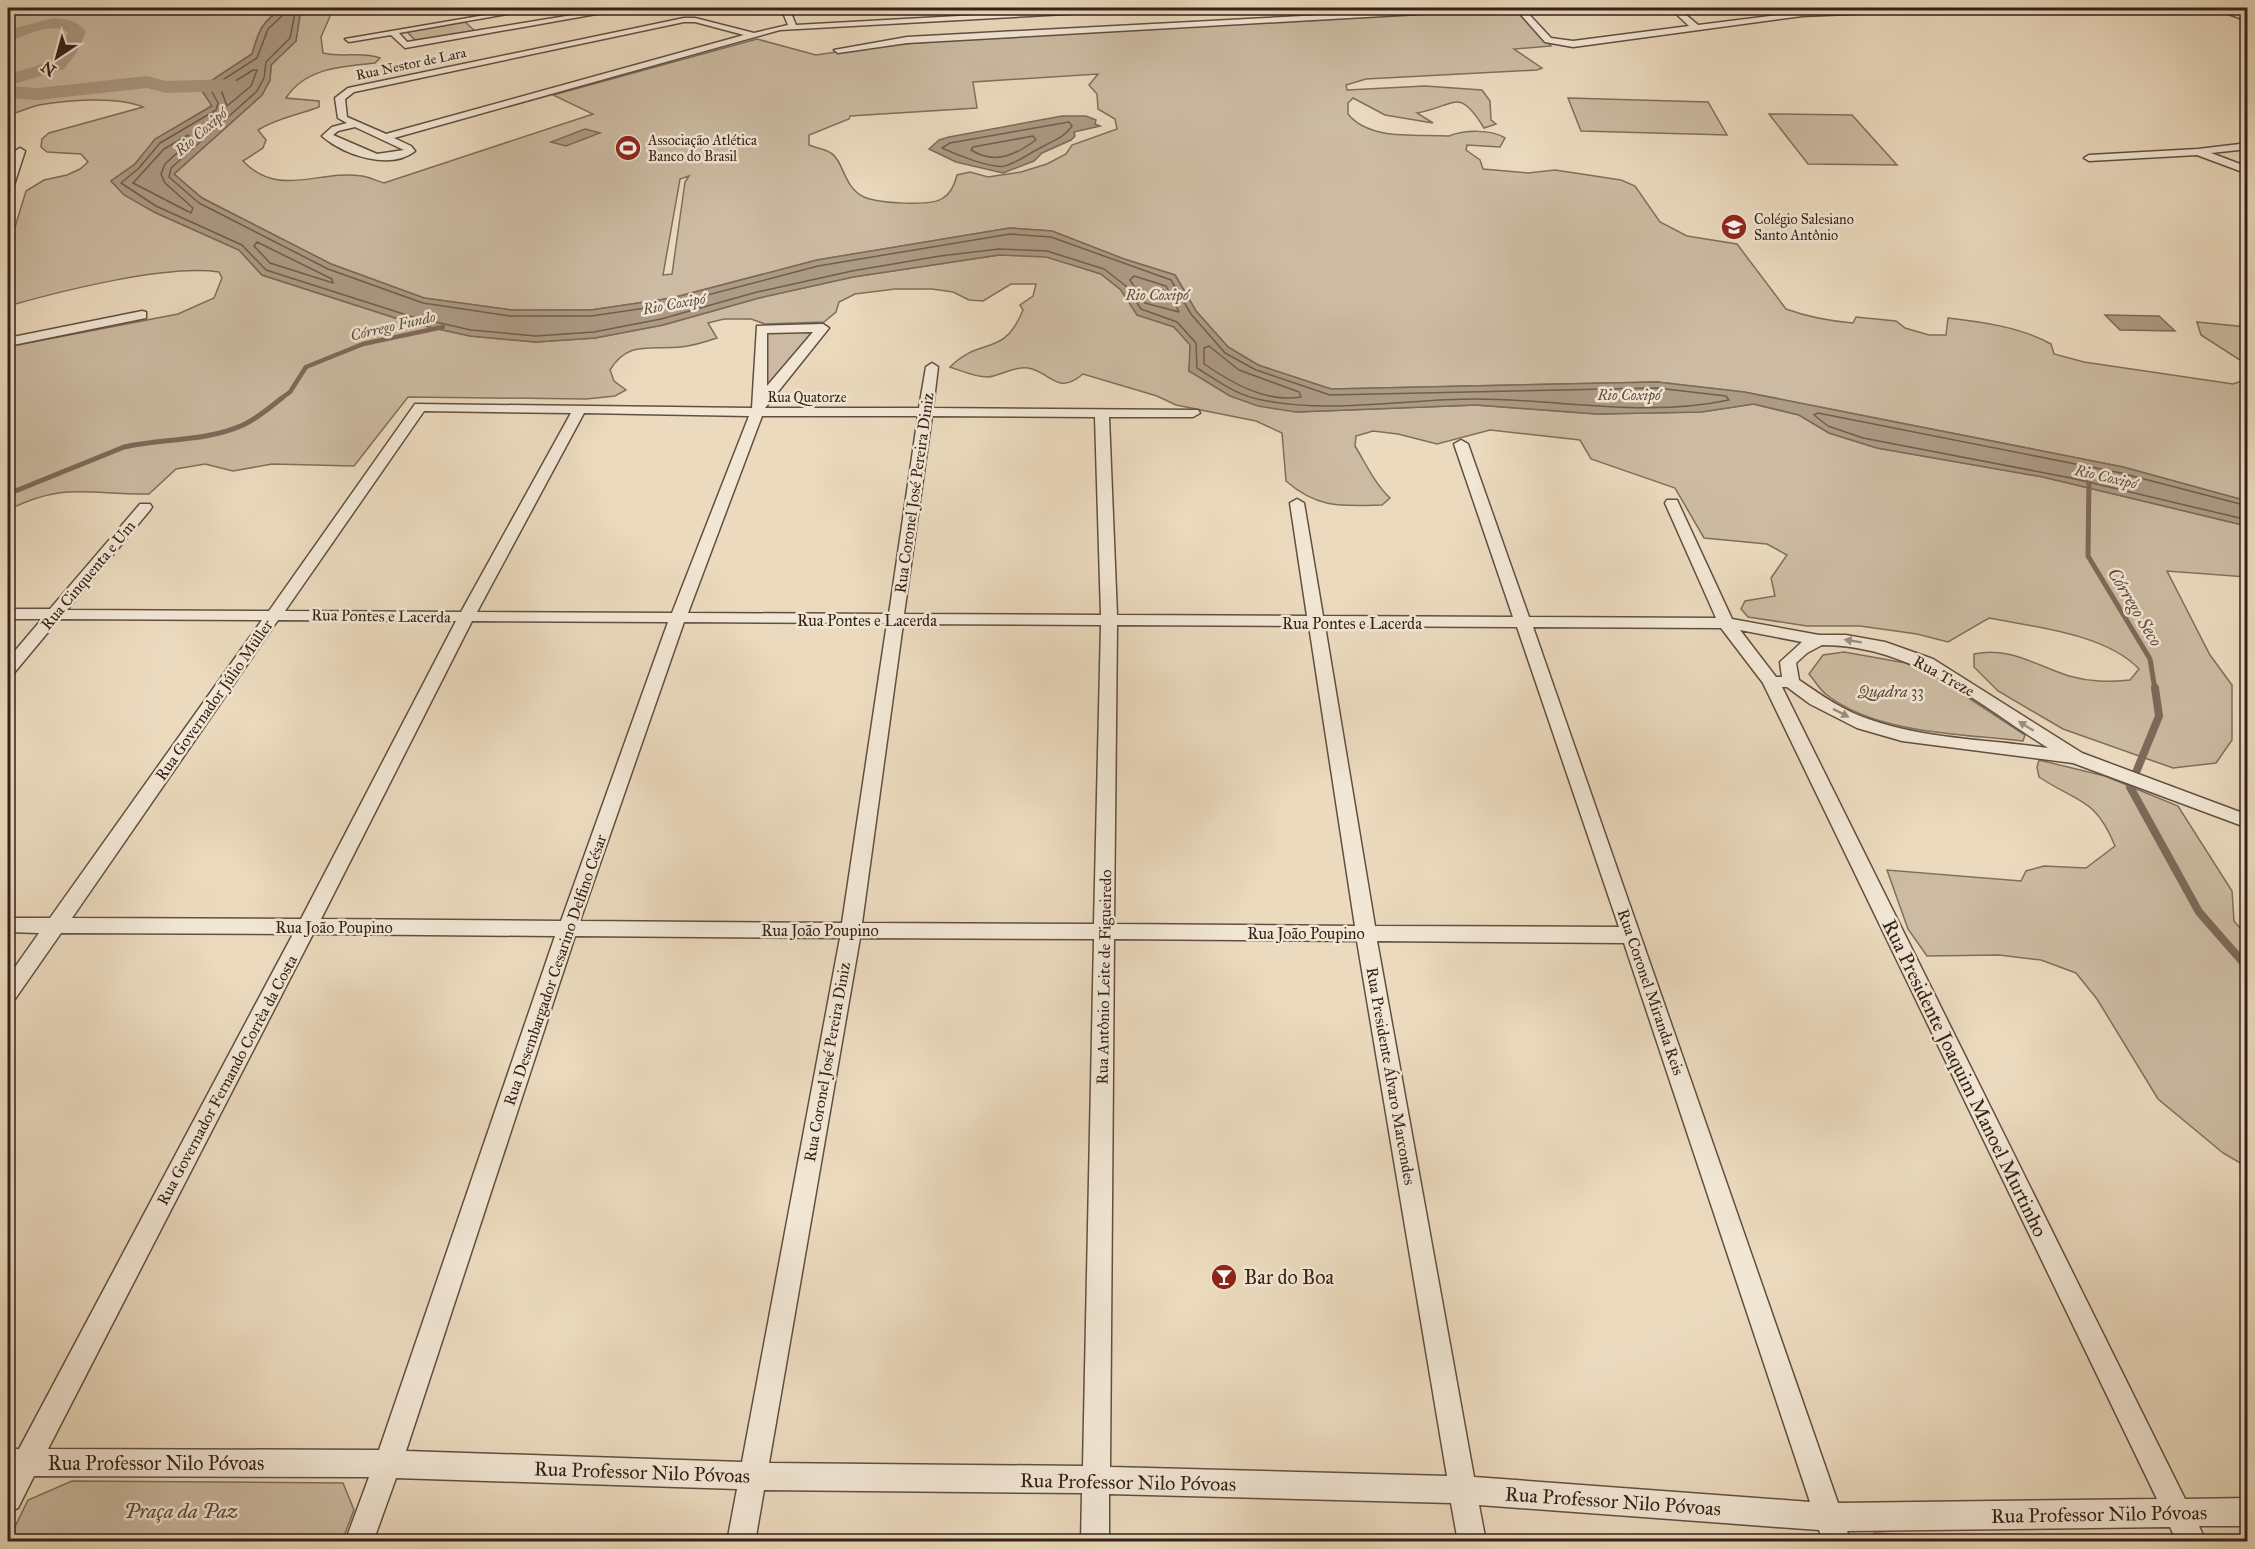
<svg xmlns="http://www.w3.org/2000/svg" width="2255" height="1549" viewBox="0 0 2255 1549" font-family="'IM FELL Great Primer',serif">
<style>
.green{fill:#ccbba2;stroke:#806e5c;stroke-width:1.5;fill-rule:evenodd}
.water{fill:#ad9b85;stroke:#7d6a59;stroke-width:1.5}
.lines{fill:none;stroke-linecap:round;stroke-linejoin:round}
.shore{stroke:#705e4e;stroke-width:1.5}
.stream-far2{stroke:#7d6a59;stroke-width:4.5}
.stream-far1{stroke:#7d6a59;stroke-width:5}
.stream{stroke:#7d6a59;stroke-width:8}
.river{fill:#ad9b85;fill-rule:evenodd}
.street-casing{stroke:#624f41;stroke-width:3}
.street{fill:#f2e7d5;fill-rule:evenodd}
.oneway{fill:#9c8e80}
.labels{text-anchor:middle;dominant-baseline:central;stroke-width:5;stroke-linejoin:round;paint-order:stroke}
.far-street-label{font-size:14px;fill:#342117;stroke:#f2e7d5}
.far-poi-label{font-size:14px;fill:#342117;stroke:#f2e7d5;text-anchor:start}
.far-water-label{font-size:15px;font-style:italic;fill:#5e4c3e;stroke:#f2e7d5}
.street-label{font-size:16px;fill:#342117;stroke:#f2e7d5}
.park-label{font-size:16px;font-style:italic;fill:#5a483a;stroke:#f2e7d5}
.water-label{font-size:18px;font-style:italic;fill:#5e4c3e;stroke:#f2e7d5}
.near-street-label{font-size:20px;fill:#342117;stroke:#f2e7d5}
.near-poi-label{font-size:20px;fill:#342117;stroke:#f2e7d5;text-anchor:start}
.near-park-label{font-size:20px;font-style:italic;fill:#5a483a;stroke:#f2e7d5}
</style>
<rect width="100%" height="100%" fill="#ebdabe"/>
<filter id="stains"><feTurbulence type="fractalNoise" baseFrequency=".00333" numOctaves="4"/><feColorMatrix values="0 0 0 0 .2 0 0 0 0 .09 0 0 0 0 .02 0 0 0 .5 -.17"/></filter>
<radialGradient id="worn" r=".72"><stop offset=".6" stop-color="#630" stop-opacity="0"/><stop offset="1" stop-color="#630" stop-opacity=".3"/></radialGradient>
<g class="green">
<path d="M8,8H284C262,21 259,29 252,54L211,81L183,85L202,91L213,105L156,139L135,164L111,181L154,212L239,250L262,275L411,323L470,336L536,342L595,338L663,325L759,298L853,277L999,255L1046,256L1101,274L1121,290L1137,314L1174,327L1191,345L1189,371L1296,412L1476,405L1597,414L1701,412L1753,404L1799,415L1829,433L1877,448L2043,477L2247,526V577L2167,571L2210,655L2232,685V740L2216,763L2173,768L2063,729L1998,691L1974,667V654C2009,646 2037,666 2069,676C2090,682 2108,682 2130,680L2139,669C2106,634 2035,627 1989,618L1948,642L1917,634L1860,626H1807L1748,617L1741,609L1745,601L1775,596L1771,578L1787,555L1767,544L1704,538L1675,488L1591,459L1580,440L1490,430L1437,444L1398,434L1373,431L1356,436L1355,446C1366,464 1375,484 1390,498L1382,505C1342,506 1318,509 1286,481L1282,433L1256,421L1176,405L1157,396L1083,374C1057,396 1051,372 1028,368C1013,366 1001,376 987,377C975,377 962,371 950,367C982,335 1003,359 1023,310L1020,305L1033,296L1036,284H1011L983,301L969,300L953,292L932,289H895L855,294L839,302L836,312L824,322L765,324L751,319H724L708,323L717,338C705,342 693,346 681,347C651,350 628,340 610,370L614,381L626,390L615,396L586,399L408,397L354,466L272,464L233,471L205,464L176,469L149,494C91,495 64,481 8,510V364L12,346L178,314L214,298L222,278L219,272C167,264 61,291 8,306V250L26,191L44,180L67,175L80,169L88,162L81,154L47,152L41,147L42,139L49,133L143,107C117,96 67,100 39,105C29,107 18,113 8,115Z"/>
<path d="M325,8H352L331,14L321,37L323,53C343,58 361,51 380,58L375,63C343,67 306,67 286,98L319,101V107C298,115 277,118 258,130L266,140L263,148L243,161C279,199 319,169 362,176C369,177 377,181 384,183L593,114L553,95L757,39L816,55L877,46L984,38L1514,8L1551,46L1514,49L1542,68L1537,70L1366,79L1346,85L1347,90L1425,86L1482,90L1490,101L1491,120L1496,124L1484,128C1458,86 1456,106 1417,113L1433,123L1385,115L1353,98L1348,103V114C1370,141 1416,134 1449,136C1464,130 1491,129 1505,138L1500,147L1467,145L1466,150L1480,160L1483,169L1528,173L1555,170L1621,180L1635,186L1660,222L1687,236L1737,244L1786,309C1808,317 1830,321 1853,323L1856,317L1896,321L1905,328L1929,335H1946L1948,318C1983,322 2020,327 2051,344L2054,354L2084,362L2233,384L2247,379V501L2123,467L1744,392L1657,382L1331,389L1258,365L1228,347L1196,311L1175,275L1124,259L1052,231L1010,228L817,260L672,298L591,310H511L424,298L331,264L202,198L174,174L262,95L270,80L271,65L296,41L300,15ZM1098,74L1089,85L1097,94L1098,109L1115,119L1117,129L1072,145L1066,154L1047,164L1021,172L988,177L970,172L957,175C955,183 952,193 943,198C931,207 878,203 864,197C843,187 844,161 831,153C825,149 816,148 809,145V135L849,119L850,116L977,108L973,82ZM689,176L685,182L672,274L663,275L680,179Z"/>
<polygon points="465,22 475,31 416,41 407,32"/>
<polygon points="1568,98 1708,102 1727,135 1581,131"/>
<polygon points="1769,114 1852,115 1897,165 1808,164"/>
<polygon points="2197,322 2247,327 2247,370 2240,360 2201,335"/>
<polygon points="819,329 765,394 763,330"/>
<path d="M1844,652L1906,663L1934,675L2025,735L2023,741C1963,734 1877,734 1827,695C1820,690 1815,681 1809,674L1823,655Z"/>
<path d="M2039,760L2105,776L2178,806L2232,891L2234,921L2247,936V1167L2223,1153L2158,1099L2097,999L2076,973L2041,960L1999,955L1927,956L1908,929L1887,870L2021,881L2026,871L2044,866L2086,868L2115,846C2095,797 2078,803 2039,777L2037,767Z"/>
<polygon points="72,1481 343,1483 354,1510 342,1541 8,1541 28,1500"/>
<polygon points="1874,1533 2057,1541 1869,1541"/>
</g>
<g class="water">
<path d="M284,8H325L300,15L296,41L271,65L270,80L262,95L174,174L202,198L331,264L424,298L511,310H591L672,298L817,260L1010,228L1052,231L1124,259L1175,275L1196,311L1228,347L1258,365L1331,389L1657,382L1744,392L2123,467L2247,501V526L2043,477L1877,448L1829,433L1799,415L1754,404L1701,412L1597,414L1476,405L1296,412L1258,406L1230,396L1189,371L1190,345L1174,327L1137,315L1121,290L1101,274L1046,257L999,255L853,277L759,298L663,325L595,338L536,342L470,336L411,323L262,275L239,250L154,212L124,195L111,181L135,164L155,139L212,106L202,91L182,85L211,81L252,54C259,30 262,21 284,8Z"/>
<polygon points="1062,116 1086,116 1096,120 1095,124 1100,126 1074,132 1075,136 1071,140 1042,153 1034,161 1003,173 956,162 929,149 939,140 949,137"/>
<polygon points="585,129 600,133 566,146 551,142"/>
<polygon points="2105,315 2159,316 2175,331 2120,330"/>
</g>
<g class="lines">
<g class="shore">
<path d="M286,8L284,14L268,29L257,58L210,88L218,103L216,110L160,143L139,168L121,183L156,206L242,245L266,270L413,317L471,330L536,336L594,332L661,319L757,292L852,271L940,256L999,249L1047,251L1104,269L1126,286L1141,309L1177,322L1196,343L1197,368C1218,381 1237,396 1262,400C1331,414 1405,399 1475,399C1560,399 1644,418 1729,400L1726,396L1657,388L1330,395L1256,370L1225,353L1191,314L1171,280L1051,237L1010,234L818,266L673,304L591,316H510L423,303L328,269L199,203L169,177L171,168L257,91L264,78L266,62L290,38L295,13L304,8"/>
<polygon points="253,70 257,70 251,86 227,106 221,90"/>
<path d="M1069,122L1072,126C1064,138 1054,140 1042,147C1029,153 1019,162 1005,166C991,169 955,154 942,148L950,143Z"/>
<polygon points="188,135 191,140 165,164 161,174 165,183 193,208 191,213 133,183 164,149"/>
<path d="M1033,136L1036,140C1015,155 995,165 971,150L973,147Z"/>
<polygon points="257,242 332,279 333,283 270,263 254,246"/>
<polygon points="1134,276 1166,286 1179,312 1145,303 1130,280"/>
<path d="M1209,346L1239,370L1299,392L1301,397C1266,403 1232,383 1204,364V348Z"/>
<polyline points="2248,506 2121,473 1818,413 1814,415 1828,426 1863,438 2071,478 2248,520"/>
</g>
<polyline class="stream-far2" points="279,400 290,392 306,367 363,344 443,327"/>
<g class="stream-far1">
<polyline points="2089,478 2088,556 2150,659 2155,690"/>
<path d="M8,494L124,447C163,438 205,442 243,425C257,419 270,407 282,398"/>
</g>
<polyline class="stream" points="2155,688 2159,716 2130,787 2199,912 2248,968"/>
<g class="river">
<path d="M53,18C67,19 78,21 86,32L77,52L64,69L8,86V74C41,64 52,67 68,33C51,20 25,37 8,41V30Z"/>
<polygon points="147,76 166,81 233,79 243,85 233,91 166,93 147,88 38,100 8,98 8,86 38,88"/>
</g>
<g class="street-casing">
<g id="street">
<polygon points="526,8 542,8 399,33 407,42 615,8 630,8 405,48 391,35 349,42 345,39"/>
<path d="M781,8H789L796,25L1103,8H1141L1137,10L780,30L394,138L411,146L415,151C390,171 344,155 322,136L332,127L347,123L338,118L335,98L348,88L684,18H695L754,33L788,25ZM684,22H695L744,35L386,134L347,117L345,99L354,92ZM355,127L404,150L377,154L333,135L338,131Z"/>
<polygon points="1454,8 1492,8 1488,10 907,43 838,53 834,50 907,37"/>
<polygon points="1515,8 1523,8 1551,38 1573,41 1689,26 1670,8 1678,8 1698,25 1802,12 1951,8 1947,10 1802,16 1573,47 1545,42"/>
<polygon points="2212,8 2222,8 2248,16 2248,21"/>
<polygon points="2248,143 2248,149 2211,153 2248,167 2248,174 2197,155 2089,161 2084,158 2089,155 2198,149"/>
<polygon points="20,148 25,151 13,188 8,191 8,174 15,151"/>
<polygon points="142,311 146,312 146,318 8,346 8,338"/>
<path d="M823,324L829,328L765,408H919L926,367L932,363L938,367L933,408L1198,410L1200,413L1193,417H1109L1117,615L1307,616L1290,503L1297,499L1304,503L1323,616L1513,617L1454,444L1461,440L1468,444L1529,617L1716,618L1665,503L1667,500H1677L1732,619L1819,635H1846L1885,642L1933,659L2082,753L2248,815V828L2073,763L1902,741L1857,728L1810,704L1787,687H1782L2185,1499L2248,1498V1526H2199L2206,1542H2177L2170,1527L1847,1531L1851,1542H1823L1819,1530L1479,1505L1486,1542H1458L1451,1503L1109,1494V1542H1081L1082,1493L764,1490L755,1542H727L737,1489L396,1478L373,1542H345L369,1477L34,1476L18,1508L8,1512V1449H19L293,934L61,933L15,999L8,1001V977L39,933L8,932V918H50L262,620L59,619L14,673L8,674V659L42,619H8V609H50L140,504H150L152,507L150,510L67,610L269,611L415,404L752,408L757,326ZM813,332L767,386V333ZM424,411L571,413L461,612L285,611ZM584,413L749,416L672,613L477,612ZM762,416H918L889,614L688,613ZM932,416L1095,417L1101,615L904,614ZM278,620L456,621L301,919L72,918ZM472,621L668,622L561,921L321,919ZM684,622L887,623L842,923L580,921ZM903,624L1101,625L1094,924L862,923ZM1117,625L1309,626L1355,926L1114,924ZM1325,626L1517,627L1619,927L1375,926ZM1533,627L1721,628L1763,683L2157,1499L1838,1503ZM1740,630L1802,642L1780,662L1782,677H1776ZM1822,645C1911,645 1976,702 2048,748C1992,740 1925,739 1871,720C1845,712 1821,695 1799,680L1796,663L1807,653ZM313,934L555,936L379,1450L48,1449ZM575,936L840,938L742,1462L406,1451ZM860,938L1094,939L1083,1466L769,1463ZM1114,939L1357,941L1447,1476L1110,1467ZM1377,941L1624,943L1810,1502L1474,1477Z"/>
</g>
</g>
<use href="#street" class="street"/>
</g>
<defs><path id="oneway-solid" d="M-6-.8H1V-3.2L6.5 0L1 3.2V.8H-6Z" transform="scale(1.5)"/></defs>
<g class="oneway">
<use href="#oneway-solid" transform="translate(1853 641) rotate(-171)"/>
<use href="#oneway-solid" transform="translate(1841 713) rotate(27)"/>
<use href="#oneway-solid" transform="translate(2026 726) rotate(-148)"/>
</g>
<defs>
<g id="stadium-disc" transform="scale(1.35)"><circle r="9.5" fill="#8f2418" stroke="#f2e7d5"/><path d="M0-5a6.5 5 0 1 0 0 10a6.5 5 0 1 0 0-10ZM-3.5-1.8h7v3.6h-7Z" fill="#fff"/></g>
<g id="school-disc" transform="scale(1.35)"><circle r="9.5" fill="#8f2418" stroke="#f2e7d5"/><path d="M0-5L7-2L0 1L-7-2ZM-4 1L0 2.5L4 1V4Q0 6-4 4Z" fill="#fff"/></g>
<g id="bar-disc" transform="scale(1.35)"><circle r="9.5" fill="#8f2418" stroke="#f2e7d5"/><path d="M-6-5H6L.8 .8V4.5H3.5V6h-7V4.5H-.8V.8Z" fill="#fff"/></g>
</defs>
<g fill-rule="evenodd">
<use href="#stadium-disc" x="628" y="148"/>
<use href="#school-disc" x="1734" y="227"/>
<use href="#bar-disc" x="1224" y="1277"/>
</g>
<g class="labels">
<g class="far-street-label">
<text transform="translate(411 64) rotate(-12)">Rua Nestor de Lara</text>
<text x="807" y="397">Rua Quatorze</text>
</g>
<g class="far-poi-label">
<text x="648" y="140">Associação Atlética<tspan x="648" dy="16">Banco do Brasil</tspan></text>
<text x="1754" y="219">Colégio Salesiano<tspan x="1754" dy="16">Santo Antônio</tspan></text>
</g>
<g class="far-water-label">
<text transform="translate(201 132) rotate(-41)">Rio Coxipó</text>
<text x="1157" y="295">Rio Coxipó</text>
<text transform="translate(674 304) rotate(-10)">Rio Coxipó</text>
<text transform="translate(393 326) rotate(-13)">Córrego Fundo</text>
<text x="1629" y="395">Rio Coxipó</text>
<text transform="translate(2106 477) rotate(13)">Rio Coxipó</text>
</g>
<g class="street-label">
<text transform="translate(914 493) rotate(-82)">Rua Coronel José Pereira Diniz</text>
<text transform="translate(88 575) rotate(-50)">Rua Cinquenta e Um</text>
<text transform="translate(381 616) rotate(1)">Rua Pontes e Lacerda</text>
<text x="867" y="620">Rua Pontes e Lacerda</text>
<text x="1352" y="623">Rua Pontes e Lacerda</text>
<text transform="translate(1944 676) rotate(29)">Rua Treze</text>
<text transform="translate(214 700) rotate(-55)">Rua Governador Júlio Müller</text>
<text x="334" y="927">Rua João Poupino</text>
<text x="820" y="930">Rua João Poupino</text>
<text x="1306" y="933">Rua João Poupino</text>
<text transform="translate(555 970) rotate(-71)">Rua Desembargador Cesarino Delfino César</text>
<text transform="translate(1104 977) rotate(-89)">Rua Antônio Leite de Figueiredo</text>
<text transform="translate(1651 992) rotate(71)">Rua Coronel Miranda Reis</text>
<text transform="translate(827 1062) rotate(-80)">Rua Coronel José Pereira Diniz</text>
<text transform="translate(1391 1076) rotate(80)">Rua Presidente Álvaro Marcondes</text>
<text transform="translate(227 1080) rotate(-62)">Rua Governador Fernando Corrêa da Costa</text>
</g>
<g class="park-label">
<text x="1891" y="691">Quadra 33</text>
</g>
<g class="water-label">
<text transform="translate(2135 607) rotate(59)">Córrego Seco</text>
</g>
<g class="near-street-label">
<text transform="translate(1965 1078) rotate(64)">Rua Presidente Joaquim Manoel Murtinho</text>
<text x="156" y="1463">Rua Professor Nilo Póvoas</text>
<text transform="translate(642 1472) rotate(2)">Rua Professor Nilo Póvoas</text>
<text transform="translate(1128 1482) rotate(1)">Rua Professor Nilo Póvoas</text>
<text transform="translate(1613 1501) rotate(4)">Rua Professor Nilo Póvoas</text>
<text transform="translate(2099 1514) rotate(-1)">Rua Professor Nilo Póvoas</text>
</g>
<g class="near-poi-label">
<text x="1244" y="1277">Bar do Boa</text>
</g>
<g class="near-park-label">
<text x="181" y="1511">Praça da Paz</text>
</g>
</g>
<rect width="2255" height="1549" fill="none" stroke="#ebdabe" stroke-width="30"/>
<rect x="9" y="9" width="2237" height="1531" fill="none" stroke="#342117" stroke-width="3"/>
<rect x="15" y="15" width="2225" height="1519" fill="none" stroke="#342117" stroke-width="1.5"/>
<g transform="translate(57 57) rotate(216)" stroke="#f2e7d5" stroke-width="4.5" paint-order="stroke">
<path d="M0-4.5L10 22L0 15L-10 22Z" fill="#342117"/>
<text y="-9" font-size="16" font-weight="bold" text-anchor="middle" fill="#342117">N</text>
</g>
<rect width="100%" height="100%" filter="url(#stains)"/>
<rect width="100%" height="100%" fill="url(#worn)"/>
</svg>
